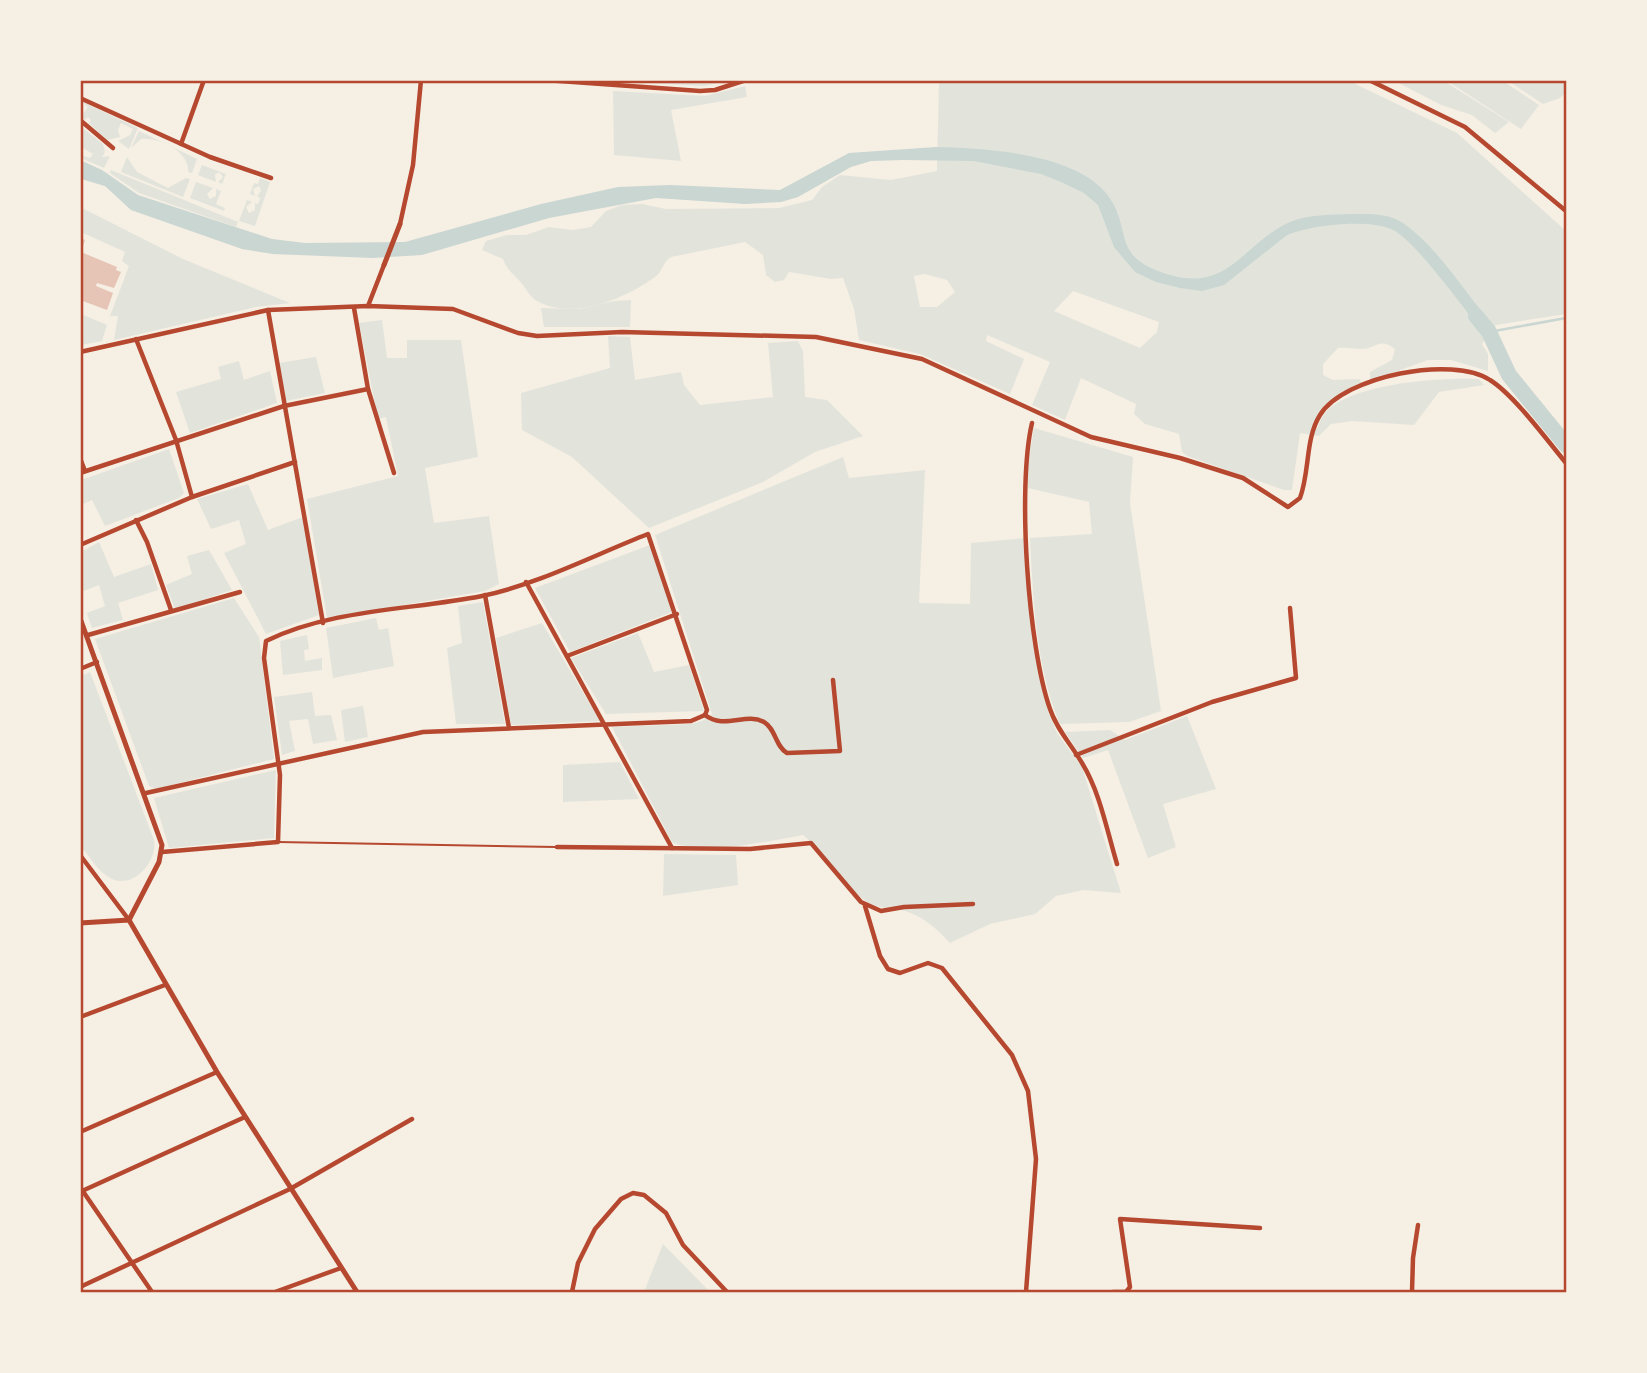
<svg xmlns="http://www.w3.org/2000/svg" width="1647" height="1373" viewBox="0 0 1647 1373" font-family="'PT Sans',sans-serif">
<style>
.green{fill:#e2e4dc;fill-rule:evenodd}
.water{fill:#c9d6d2}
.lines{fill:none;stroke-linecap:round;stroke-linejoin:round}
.stream{stroke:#c9d6d2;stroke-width:2.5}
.river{stroke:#c9d6d2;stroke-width:16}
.building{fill:#e6c5b7}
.service{stroke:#b5482f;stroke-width:2}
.minor{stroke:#b5482f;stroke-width:4.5}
.tertiary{stroke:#b5482f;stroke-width:5}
.secondary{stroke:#b5482f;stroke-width:5}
.neatline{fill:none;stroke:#b5482f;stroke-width:2.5}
</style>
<rect width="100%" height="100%" fill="#f6efe4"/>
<g class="green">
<polygon points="618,81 728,81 704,86"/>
<path d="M939,81H1349L1457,133L1566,231V314L1496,325L1482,344L1488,354V371L1451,360H1428L1370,381V372L1392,360L1395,349C1380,337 1377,348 1362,349C1354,349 1347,347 1338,348L1323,364V375L1333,380L1360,379L1361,383C1336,394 1322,402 1313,429L1316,430C1319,426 1320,420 1323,416C1344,383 1443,377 1479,379L1484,385L1439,392L1414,425L1352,421L1331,424L1319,436L1300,433L1292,490H1284L1187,456L1182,452L1179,434L1145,424L1134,414L1136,404L1081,378L1065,420L1032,405L1050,362L987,335L986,341L1024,359L1010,394L920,354L859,340L854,309L843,278L831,279L789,272L784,280L775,282L766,275L763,255L745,242L671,257C662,263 663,271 655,277C624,299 574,321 537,301C530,297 527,290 523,285C515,275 507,271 503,259L482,250L486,241L507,235H526L549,227L572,230L591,227L606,211L622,205L642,204L666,209L779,208L812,200L822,187L840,175L891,180L937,171ZM925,274L947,280L955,292L937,307H920L914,276ZM1073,291L1159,322L1157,332L1140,348L1054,311Z"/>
<polygon points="1395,81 1444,81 1509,122 1495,133 1472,115 1441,105"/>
<polygon points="1447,81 1503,81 1539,105 1521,129"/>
<polygon points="1508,81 1566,81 1566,92 1560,98 1543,104"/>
<polygon points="745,86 747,97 671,110 681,161 614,155 613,91 705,96"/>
<polygon points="81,101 138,128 129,149 118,141 130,135 133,129 121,123 118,130 120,137 107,140 89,123 91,120 88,117 85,120 81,116 88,107"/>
<polygon points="80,126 103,144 105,152 102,157 110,156 104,168 81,158 81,155 90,158 93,154 81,147"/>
<path d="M139,131L197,159L192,173L188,172C190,151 158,137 141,139L131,148Z"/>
<polygon points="127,157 137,172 168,188 186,178 190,179 183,197 121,172"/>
<polygon points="202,165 226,174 222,184 218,182 223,177 219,172 215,175 216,182 198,175"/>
<polygon points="111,170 238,222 236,227 139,193 110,173"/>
<polygon points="260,178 270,182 255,226 239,221 247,200 252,202 246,207 249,213 255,210 255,203 258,204 260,198 257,196 261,191 259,186 253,189 255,196 250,194 254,183 258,184"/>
<polygon points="196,182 213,188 207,194 210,199 216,196 216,189 221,191 216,204 225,208 224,211 190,198"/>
<polygon points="80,207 183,259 290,303 256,307 114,340 118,316 110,316 129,266 122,261 125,252 81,232"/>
<polygon points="631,300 630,327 544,327 541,308 580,309 614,301"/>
<polygon points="81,314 107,325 102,341 81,345"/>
<polygon points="382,320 387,358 407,358 407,340 461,340 478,457 425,468 434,523 489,516 499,584 485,591 327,618 307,499 398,476 386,417 378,419 359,323"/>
<polygon points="608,336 630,337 635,380 681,372 684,385 700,405 773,397 768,343 798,341 803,351 805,397 827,400 863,436 815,452 763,482 649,528 572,457 522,430 521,393 610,368"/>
<polygon points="316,357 325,393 286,401 279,363"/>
<polygon points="239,361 244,380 270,371 277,403 190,433 176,392 221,379 218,367"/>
<path d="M1034,428L1133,457L1130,503L1161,711L1129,722L1060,724C1036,668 1033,599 1030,538L1092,534L1089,502L1028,488V463Z"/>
<polygon points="169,449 184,493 179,498 105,526 92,500 81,505 81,480"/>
<path d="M843,457L849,478L925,470L919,603L970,604L971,543L1025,538L1039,672L1048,711L1057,733L1082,767L1121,893L1083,890L1056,896L1035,914L990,924L950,943C936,928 923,916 902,910C889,907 877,909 866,901C841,883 827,854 803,835C770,841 702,856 672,842L612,727L691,724L702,721L712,714L655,535Z"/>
<polygon points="248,484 268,530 303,517 319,615 266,634 224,553 246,544 239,520 211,529 197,499"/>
<polygon points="99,542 114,577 151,564 158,590 118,603 123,620 92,628 87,613 105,606 99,585 81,592 81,552"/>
<polygon points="650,545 672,612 570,652 535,588"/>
<polygon points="209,550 232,590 175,609 166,585 192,574 187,556"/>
<polygon points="234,598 259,637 274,759 156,789 149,786 95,639"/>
<polygon points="483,602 505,724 456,724 447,648 462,643 458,606"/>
<polygon points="376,618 379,630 388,628 394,666 333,678 326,628"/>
<polygon points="542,623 600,721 511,725 496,638"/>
<polygon points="638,633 654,672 689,665 704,711 606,714 571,658"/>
<polygon points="307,635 309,649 304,650 305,661 322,658 322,670 283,675 280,641"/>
<path d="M90,672L154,840C158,861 134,889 112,879C98,872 90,857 81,846V676Z"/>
<polygon points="312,692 315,716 331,715 337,740 313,744 308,719 289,721 295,751 282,755 274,697"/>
<polygon points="363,706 368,737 345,742 341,710"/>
<polygon points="1187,716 1216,789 1163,804 1176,847 1148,858 1108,750 1083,758 1065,732 1110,730 1125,740"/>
<polygon points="620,762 639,799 563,802 563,765"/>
<polygon points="276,770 274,838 169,848 154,798"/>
<polygon points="664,854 736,855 738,885 663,896"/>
<polygon points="663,1244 710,1292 644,1292"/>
</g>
<path class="water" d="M936,147C984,148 1073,153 1106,193C1135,229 1107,257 1170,275C1230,292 1243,243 1290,222C1308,214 1333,215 1352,214C1371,214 1388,213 1403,223C1440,249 1465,294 1495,327L1486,336C1467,313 1415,240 1393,230C1370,218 1310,225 1287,235L1224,285L1202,291L1180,288L1156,282L1135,272L1114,247L1098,205L1084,193L1061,182L1041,174L974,161L904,160L871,161L851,167L798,197L781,202L745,204L656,198L549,218L422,255L373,258L273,254L242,249L131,210L105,186L81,179L80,160L102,170L138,195L272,239L305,243L405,242L541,204L618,187L670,185L780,190L849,153Z"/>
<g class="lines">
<polyline class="stream" points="1489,332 1566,318"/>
<polyline class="river" points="1476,316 1489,332 1509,375 1566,445"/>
</g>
<polygon class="building" points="80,238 85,240 81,252 117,267 116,270 121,272 114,288 97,283 96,286 113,293 107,310 80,300"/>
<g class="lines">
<polyline class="service" points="278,842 556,847"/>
<g class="minor">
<polyline points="545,80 700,91 715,90 746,80"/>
<polyline points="1369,80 1465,127 1566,211"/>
<polyline points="80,98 210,157 271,178"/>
<polyline points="80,120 113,148"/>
<polyline points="181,144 204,80"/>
<polyline points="400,224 413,165 421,80"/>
<polyline points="368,306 384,265"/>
<polyline points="354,308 368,389 394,473"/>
<polyline points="268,310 323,623"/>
<polyline points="136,339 176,440 192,497"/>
<path d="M80,352L268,310L368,306L453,309L518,333L537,336L622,332L816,337L922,359L1091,437L1180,458L1243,478L1288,507L1300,498C1310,471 1305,439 1320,415C1344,376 1453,355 1490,380C1514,395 1547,440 1566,463"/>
<path d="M1032,423C1017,487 1028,647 1050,709C1057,730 1071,744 1082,763C1100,792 1107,831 1117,864"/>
<polyline points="80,458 85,471"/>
<polyline points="80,473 284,406 368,389"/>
<polyline points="136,520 147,542 171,610"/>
<polyline points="80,545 192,497 295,462"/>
<polyline points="526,582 672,848"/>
<polyline points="485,595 509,728"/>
<polyline points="88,635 240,592"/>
<polyline points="567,656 677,614"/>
<polyline points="80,669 97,662"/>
<path d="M705,715C724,730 746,712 764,722C776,729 775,746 787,753L840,751L833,680"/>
<polyline points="1076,755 1212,702 1296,678 1290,608"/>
<polyline points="146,793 423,732 691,721 705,715"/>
<polyline points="557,847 750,849 811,843 861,902 881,911 904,907 973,904"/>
<path d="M162,852L278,842L280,775L264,658L266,641C331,609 412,610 482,596C539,584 594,555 648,534L707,710L705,715"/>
<polyline points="80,855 129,920"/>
<polyline points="865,906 880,956 888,969 900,973 928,963 942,968 1012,1055 1028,1091 1036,1159 1026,1292"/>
<polyline points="80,1017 165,985"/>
<polyline points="80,1132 217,1072"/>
<polyline points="80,1187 152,1292"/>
<polyline points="82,1191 245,1117"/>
<polyline points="80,1287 290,1189 412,1119"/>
<polyline points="275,1292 341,1268"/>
<polyline points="572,1292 578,1263 595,1229 621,1199 633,1193 644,1195 666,1213 683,1245 727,1292"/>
<polyline points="1113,1292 1126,1292 1130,1287 1120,1219 1260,1228"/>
<polyline points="1412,1292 1413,1258 1418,1225"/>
</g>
<g class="tertiary">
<polyline points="384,265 400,224"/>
<polyline points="80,618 162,845 159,862 129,920"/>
</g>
<polyline class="secondary" points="80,923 129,920 217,1072 357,1292"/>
</g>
<rect width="1647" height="1373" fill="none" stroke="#f6efe4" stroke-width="164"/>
<rect x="82" y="82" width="1483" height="1209" class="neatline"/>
</svg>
